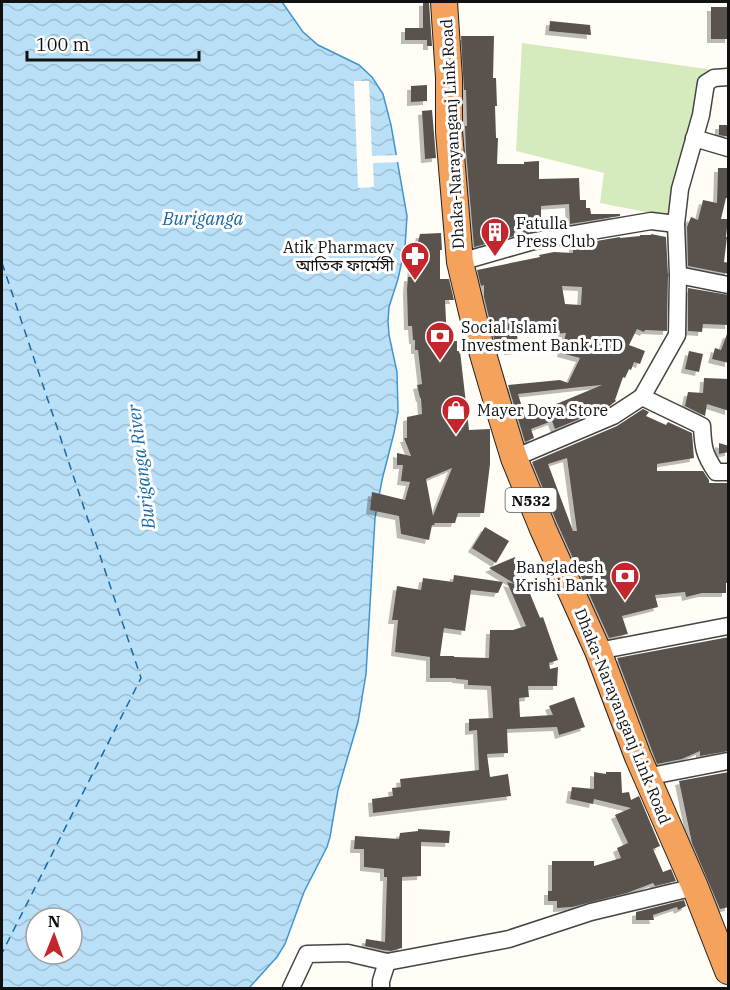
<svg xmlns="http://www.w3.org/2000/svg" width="730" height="990" viewBox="0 0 730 990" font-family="'IBM Plex Serif','Noto Sans Bengali',serif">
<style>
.park{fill:#d5ebbd}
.water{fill:url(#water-waves);stroke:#3f96cf;stroke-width:1.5;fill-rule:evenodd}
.pier{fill:#fffdf5}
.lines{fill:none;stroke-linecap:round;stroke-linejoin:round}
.ferry{stroke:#1768a6;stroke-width:1.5;stroke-dasharray:8 6;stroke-linecap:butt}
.building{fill:#5a524d;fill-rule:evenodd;filter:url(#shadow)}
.minor-casing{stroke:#444;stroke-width:19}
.highway-casing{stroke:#222;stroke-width:28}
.minor{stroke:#fff;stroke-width:16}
.highway{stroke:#f5a25d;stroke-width:26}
.labels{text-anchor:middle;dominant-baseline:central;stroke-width:6;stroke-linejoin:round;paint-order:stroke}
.shield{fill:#fff;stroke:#585858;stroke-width:1.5}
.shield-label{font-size:15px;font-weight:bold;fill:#111}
.street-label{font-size:16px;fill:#111;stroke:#fff}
.poi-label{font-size:16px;fill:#111;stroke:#fff;text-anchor:start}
.water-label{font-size:18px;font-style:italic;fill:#1768a6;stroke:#fff}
</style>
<defs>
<pattern id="water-waves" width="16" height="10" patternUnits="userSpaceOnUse" patternTransform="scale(1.5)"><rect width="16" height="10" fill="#b9e0f7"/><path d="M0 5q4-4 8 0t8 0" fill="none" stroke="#9ebfd3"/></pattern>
<filter id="shadow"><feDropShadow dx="-4" dy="4" stdDeviation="0" flood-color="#0004"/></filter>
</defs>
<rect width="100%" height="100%" fill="#fffdf5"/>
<polygon class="park" points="522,43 714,70 676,218 600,203 604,173 516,151"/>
<path class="water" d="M2,2H282L303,32L318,45L359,65L372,77L383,94L391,125L407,216L405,247L398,279L389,307L388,321L389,335L397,372L398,412L394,433L382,480L375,518L366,674L358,722L338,790L330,837L327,847L304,892L285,944L277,957L249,988H2ZM36,918H72V954H36Z"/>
<polygon class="pier" points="354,81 369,81 372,156 400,155 401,162 373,163 374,187 358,188"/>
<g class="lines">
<polyline class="ferry" points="2,263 141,678 2,953"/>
</g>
<g class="building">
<polygon points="423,2 429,2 432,46 427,46 427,40 405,40 405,28 423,28"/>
<rect x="711" y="7" width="18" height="32"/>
<polygon points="550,21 590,25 591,35 549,31"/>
<polygon points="461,36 494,36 493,78 496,78 497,106 495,106 496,138 498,138 497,164 524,164 524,162 539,161 539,179 579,178 580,200 586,200 586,208 590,208 591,214 620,214 620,216 570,224 569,204 541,206 541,229 474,247 466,152 465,126 467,126 466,90 464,90"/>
<polygon points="427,85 427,101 411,102 411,86"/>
<polygon points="432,110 436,158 425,159 422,111"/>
<polygon points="719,125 729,125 729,137 719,135"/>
<polygon points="718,168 729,168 729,198 726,198 721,219 728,219 726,237 727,237 724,262 729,263 729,274 688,266 687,227 691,217 698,220 703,200 717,203"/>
<path d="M441,233L442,250H440V279H449L454,300H445L447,341H457V351H460L469,430L490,429V464L484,513H458L455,523H434L435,525H432L429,540L401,534L399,516L370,510L372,492L405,500L410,482L401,481L403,465H397V453L411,456L404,438H407V417L422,414L421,398H420L417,385L422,384L418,350H415V340H413L412,326H408L407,289L408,277H411L413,250H416L420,234ZM452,468L433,516L426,479Z"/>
<path d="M651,234L666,237L668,275L667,331L645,330L644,332L637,329L629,345L645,351L640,364L634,362L631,370L629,369L625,378L623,377L615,400L616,401L608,407L555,429L552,421L531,429L534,438L525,442L508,385L560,380L568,383L580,358L561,353L566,333L553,334V332H539V330L517,332L518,350L508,351V346L496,347L484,297V285L481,286L477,270L540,257L539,255L554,252L573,253V245L620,237V238L640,236V235H651ZM562,286L582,287L581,305L565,304ZM602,385L525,417L518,394L580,387Z"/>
<polygon points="688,288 729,295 729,325 703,324 702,332 688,331"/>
<polygon points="727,334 729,334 729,363 712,359 715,348 721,350"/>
<polygon points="689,351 703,354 699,372 685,369"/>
<polygon points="704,378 729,379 729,411 707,404 705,416 685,406 688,392 703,393"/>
<path d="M643,409L649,412L646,416L666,425L668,422L692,433L694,458L657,464V471H703L709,480V483H729L728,583H726V593H702L686,597L685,592L655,595L658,607L622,616L628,634L609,638L557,523L532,462L617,426ZM567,458L577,531H573L548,464Z"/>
<polygon points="719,443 729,446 729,452 719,454"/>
<polygon points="485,527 509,541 496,563 472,548"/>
<polygon points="515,557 540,618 543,617 558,660 549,663 550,669 558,667 557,686 528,686 529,697 519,698 520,717 553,715 549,706 574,697 585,727 559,735 557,727 507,729 508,753 487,754 490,777 508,774 511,796 373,813 372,799 393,796 392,788 401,787 400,779 479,770 477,730 469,731 469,719 493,718 491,686 468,685 468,680 456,679 456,678 430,678 430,657 395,652 398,620 392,620 397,586 421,590 423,578 453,582 454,575 503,582 498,593 471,590 465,631 444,628 440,656 454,656 454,657 489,658 490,630 513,630 526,626 507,582 515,584 489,568"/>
<polygon points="729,637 729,751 700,756 700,751 682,759 657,764 617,658"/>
<polygon points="594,772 606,774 606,772 621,772 622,793 629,792 631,800 639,796 660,846 653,849 663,872 671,869 676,881 655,886 653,883 627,893 572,907 557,908 557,901 548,901 548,891 552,891 552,861 594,861 594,866 621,858 617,848 628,843 615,815 631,808 594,799 593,804 570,799 572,787 594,789"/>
<polygon points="729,772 729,907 720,909 692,843 679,781"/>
<polygon points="418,829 450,831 449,843 421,842 421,876 402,877 402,948 391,951 383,950 365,946 366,939 385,942 387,877 384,877 384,869 364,867 364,849 354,849 355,836 399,839 400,833 418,831"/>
<polygon points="684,900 686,906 678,910 677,907 653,915 654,920 636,920 636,912"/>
</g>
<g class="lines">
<g class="minor-casing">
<g id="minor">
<polyline points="694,138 728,148"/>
<polyline points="460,262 530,242 551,238 651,221 676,224 680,189 701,115 706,83 714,78 728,77"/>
<polyline points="678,275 728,285"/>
<polyline points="642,397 677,335 678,275 676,224"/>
<path d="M514,458L613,416L642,397L702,426C703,448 704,454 716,472H728"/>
<polyline points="598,651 728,626"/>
<polyline points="646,777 728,761"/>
<polyline points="291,988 307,954 348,953 387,962 509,939 591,912 695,887"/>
<polyline points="381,988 381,981 387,962"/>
</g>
</g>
<g class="highway-casing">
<polyline id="highway" points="444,2 449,78 449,132 460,262 478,337 500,412 514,458 543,529 598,651 638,757 695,887 728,971"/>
</g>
<use href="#minor" class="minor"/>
<use href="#highway" class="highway"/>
</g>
<defs>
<g id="building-pin" transform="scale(1.5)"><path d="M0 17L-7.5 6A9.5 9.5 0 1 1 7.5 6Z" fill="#c4262e" stroke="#fff"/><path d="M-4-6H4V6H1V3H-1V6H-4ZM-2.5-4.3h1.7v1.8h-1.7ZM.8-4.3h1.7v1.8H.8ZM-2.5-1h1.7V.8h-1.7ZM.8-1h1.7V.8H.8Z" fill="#fff"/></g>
<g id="pharmacy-pin" transform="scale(1.5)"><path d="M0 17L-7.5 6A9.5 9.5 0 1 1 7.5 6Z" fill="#c4262e" stroke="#fff"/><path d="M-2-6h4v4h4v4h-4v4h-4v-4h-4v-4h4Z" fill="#fff"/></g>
<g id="bank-pin" transform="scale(1.5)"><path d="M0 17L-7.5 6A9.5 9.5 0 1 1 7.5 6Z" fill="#c4262e" stroke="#fff"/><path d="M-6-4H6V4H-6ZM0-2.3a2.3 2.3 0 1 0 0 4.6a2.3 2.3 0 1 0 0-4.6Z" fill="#fff"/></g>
<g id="shop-pin" transform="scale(1.5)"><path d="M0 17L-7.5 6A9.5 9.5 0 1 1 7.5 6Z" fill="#c4262e" stroke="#fff"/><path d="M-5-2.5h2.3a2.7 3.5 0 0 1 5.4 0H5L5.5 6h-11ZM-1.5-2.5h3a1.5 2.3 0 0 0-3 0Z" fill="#fff"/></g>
</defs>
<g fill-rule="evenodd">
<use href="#building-pin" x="495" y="232"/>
<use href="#pharmacy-pin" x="415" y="256"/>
<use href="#bank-pin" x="440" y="336"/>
<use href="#shop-pin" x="456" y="410"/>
<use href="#bank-pin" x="625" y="576"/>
</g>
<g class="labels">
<rect class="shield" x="505.5" y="488" width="51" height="24" rx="4.5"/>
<g class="shield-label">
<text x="531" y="500">N532</text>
</g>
<g class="street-label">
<text transform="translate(452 134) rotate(-93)">Dhaka-Narayanganj Link Road</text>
<text transform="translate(623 716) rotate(68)">Dhaka-Narayanganj Link Road</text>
</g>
<g class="poi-label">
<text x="516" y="223">Fatulla<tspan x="516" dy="18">Press Club</tspan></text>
<text x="394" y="247" text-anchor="end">Atik Pharmacy<tspan x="394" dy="18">আতিক ফার্মেসী</tspan></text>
<text x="461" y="327">Social Islami<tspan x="461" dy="18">Investment Bank LTD</tspan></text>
<text x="477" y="410">Mayer Doya Store</text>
<text x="604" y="567" text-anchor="end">Bangladesh<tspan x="604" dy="18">Krishi Bank</tspan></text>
</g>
<g class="water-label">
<text x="203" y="218">Buriganga</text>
<text transform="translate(141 467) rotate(-97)">Buriganga River</text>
</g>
</g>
<rect width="730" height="990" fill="none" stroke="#111111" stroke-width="6"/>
<g transform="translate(54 936) rotate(1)"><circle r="28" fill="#ffffff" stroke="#a0a0a0" stroke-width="1.5"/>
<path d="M0-4.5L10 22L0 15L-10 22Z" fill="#c4262e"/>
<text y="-9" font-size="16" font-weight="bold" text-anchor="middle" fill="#111111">N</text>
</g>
<path d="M27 51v9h172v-9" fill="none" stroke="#111111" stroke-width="3"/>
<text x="36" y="51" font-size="18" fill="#111111" stroke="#ffffff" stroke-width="4.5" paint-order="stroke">100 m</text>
</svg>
